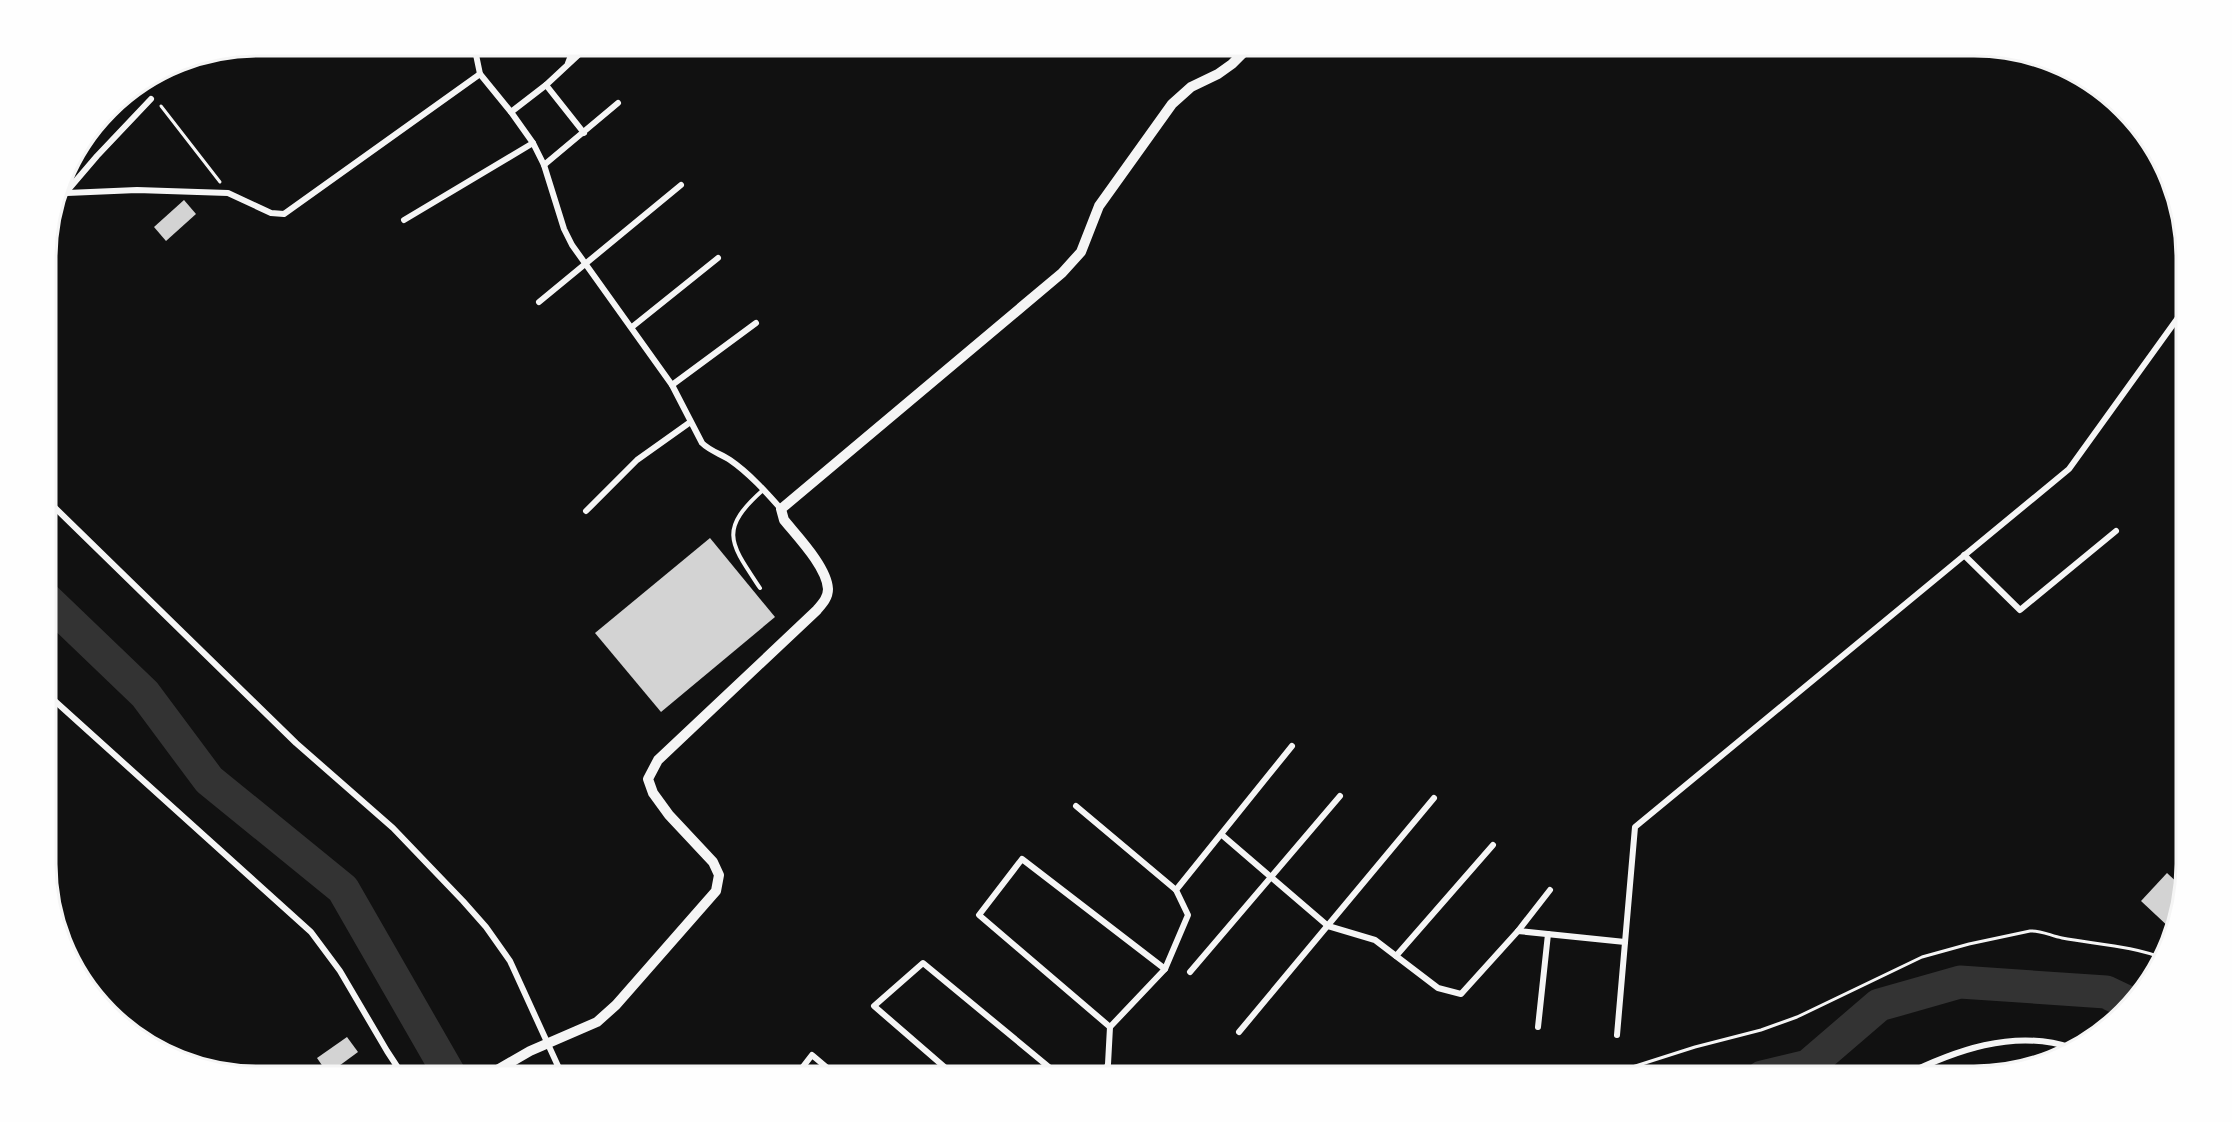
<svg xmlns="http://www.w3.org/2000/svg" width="2232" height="1122" viewBox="0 0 2232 1122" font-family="'Public Sans',sans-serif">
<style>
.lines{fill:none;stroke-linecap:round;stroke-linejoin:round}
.river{stroke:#333;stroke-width:33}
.building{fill:#d3d3d3}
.path{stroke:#f5f5f5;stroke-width:3}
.service{stroke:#f5f5f5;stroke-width:4}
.minor{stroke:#f5f5f5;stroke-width:6}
.tertiary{stroke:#f5f5f5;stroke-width:10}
.rim{fill:none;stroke:#f5f5f5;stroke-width:3}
</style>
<rect width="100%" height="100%" fill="#111"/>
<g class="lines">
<g class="river">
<polyline points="46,599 145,694 209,780 343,889 451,1077"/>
<polyline points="1762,1077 1808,1066 1879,1005 1960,982 2106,992 2127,1002"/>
</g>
</g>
<g class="building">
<polygon points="184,200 196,214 166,241 154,227"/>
<polygon points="710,538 775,617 661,712 595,633"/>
<polygon points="2167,873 2182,887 2172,930 2141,901"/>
<polygon points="347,1037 358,1052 328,1074 317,1058"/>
<polygon points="1968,1068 1971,1077 1946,1077 1946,1076"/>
</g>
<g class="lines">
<g class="path">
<polyline points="161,106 220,182"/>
<path d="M1601,1077L1695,1047L1761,1030L1797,1017L1922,957L1969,944L2030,931C2041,930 2051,936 2062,938C2094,944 2135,946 2165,959"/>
</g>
<path class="service" d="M760,588C730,543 718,530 763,490"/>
<g class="minor">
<path d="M474,45L480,74L511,112L533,143L544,165L564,229L572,245L672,385L702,443C710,451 721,454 730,460C749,473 766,492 781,509"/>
<polyline points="568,63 575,45"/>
<polyline points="546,85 584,133"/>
<polyline points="511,112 546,85 589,45"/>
<polyline points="544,165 618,103"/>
<polyline points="67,193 137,190 228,193 271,213 284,214 480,74"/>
<polyline points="56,204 97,156 151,99"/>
<polyline points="404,220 533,143"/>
<polyline points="539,302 681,185"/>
<polyline points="632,327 718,258"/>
<polyline points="672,385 756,323"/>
<polyline points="46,499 296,743 393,828 463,901 486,927 510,961 563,1077"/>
<polyline points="586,511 637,460 689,423"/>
<polyline points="1964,555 2020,610 2116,531"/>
<polyline points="46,693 311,932 340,971 387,1051 404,1077"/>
<polyline points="1076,806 1176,890"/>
<polyline points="1222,835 1328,926 1375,940 1438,988 1461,994 1518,931 1625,942"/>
<polyline points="1518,931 1550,890"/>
<polyline points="1396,956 1493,845"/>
<polyline points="1190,972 1340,796"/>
<polyline points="1110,1027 979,915 1022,859 1165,969"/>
<polyline points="1538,1027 1548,934"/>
<polyline points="1239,1032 1434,798"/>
<polyline points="1617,1035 1635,827 2069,469 2185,308"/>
<polyline points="795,1077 812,1055 838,1077"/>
<polyline points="956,1077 874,1006 923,963 1061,1077"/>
<polyline points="1103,1077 1108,1064 1110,1027 1165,969 1188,915 1176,890 1292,746"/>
<path d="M1901,1077C1953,1051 2014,1028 2072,1048"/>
</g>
<path class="tertiary" d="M485,1077L530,1051L597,1022L616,1005L716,891L719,875L713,862L669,815L653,793L648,779L658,760L817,610C822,604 828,598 828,589C827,567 797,536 784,520L781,509L1062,273L1081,252L1099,206L1172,104L1191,87L1218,74L1232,64L1251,45"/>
</g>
<path d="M0 0H2232V1122H0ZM258 56H1974A202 202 0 0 1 2176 258V864A202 202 0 0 1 1974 1066H258A202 202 0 0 1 56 864V258A202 202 0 0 1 258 56Z" fill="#fefefe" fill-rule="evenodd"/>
<path class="rim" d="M258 56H1974A202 202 0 0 1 2176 258V864A202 202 0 0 1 1974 1066H258A202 202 0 0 1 56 864V258A202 202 0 0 1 258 56Z"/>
</svg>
